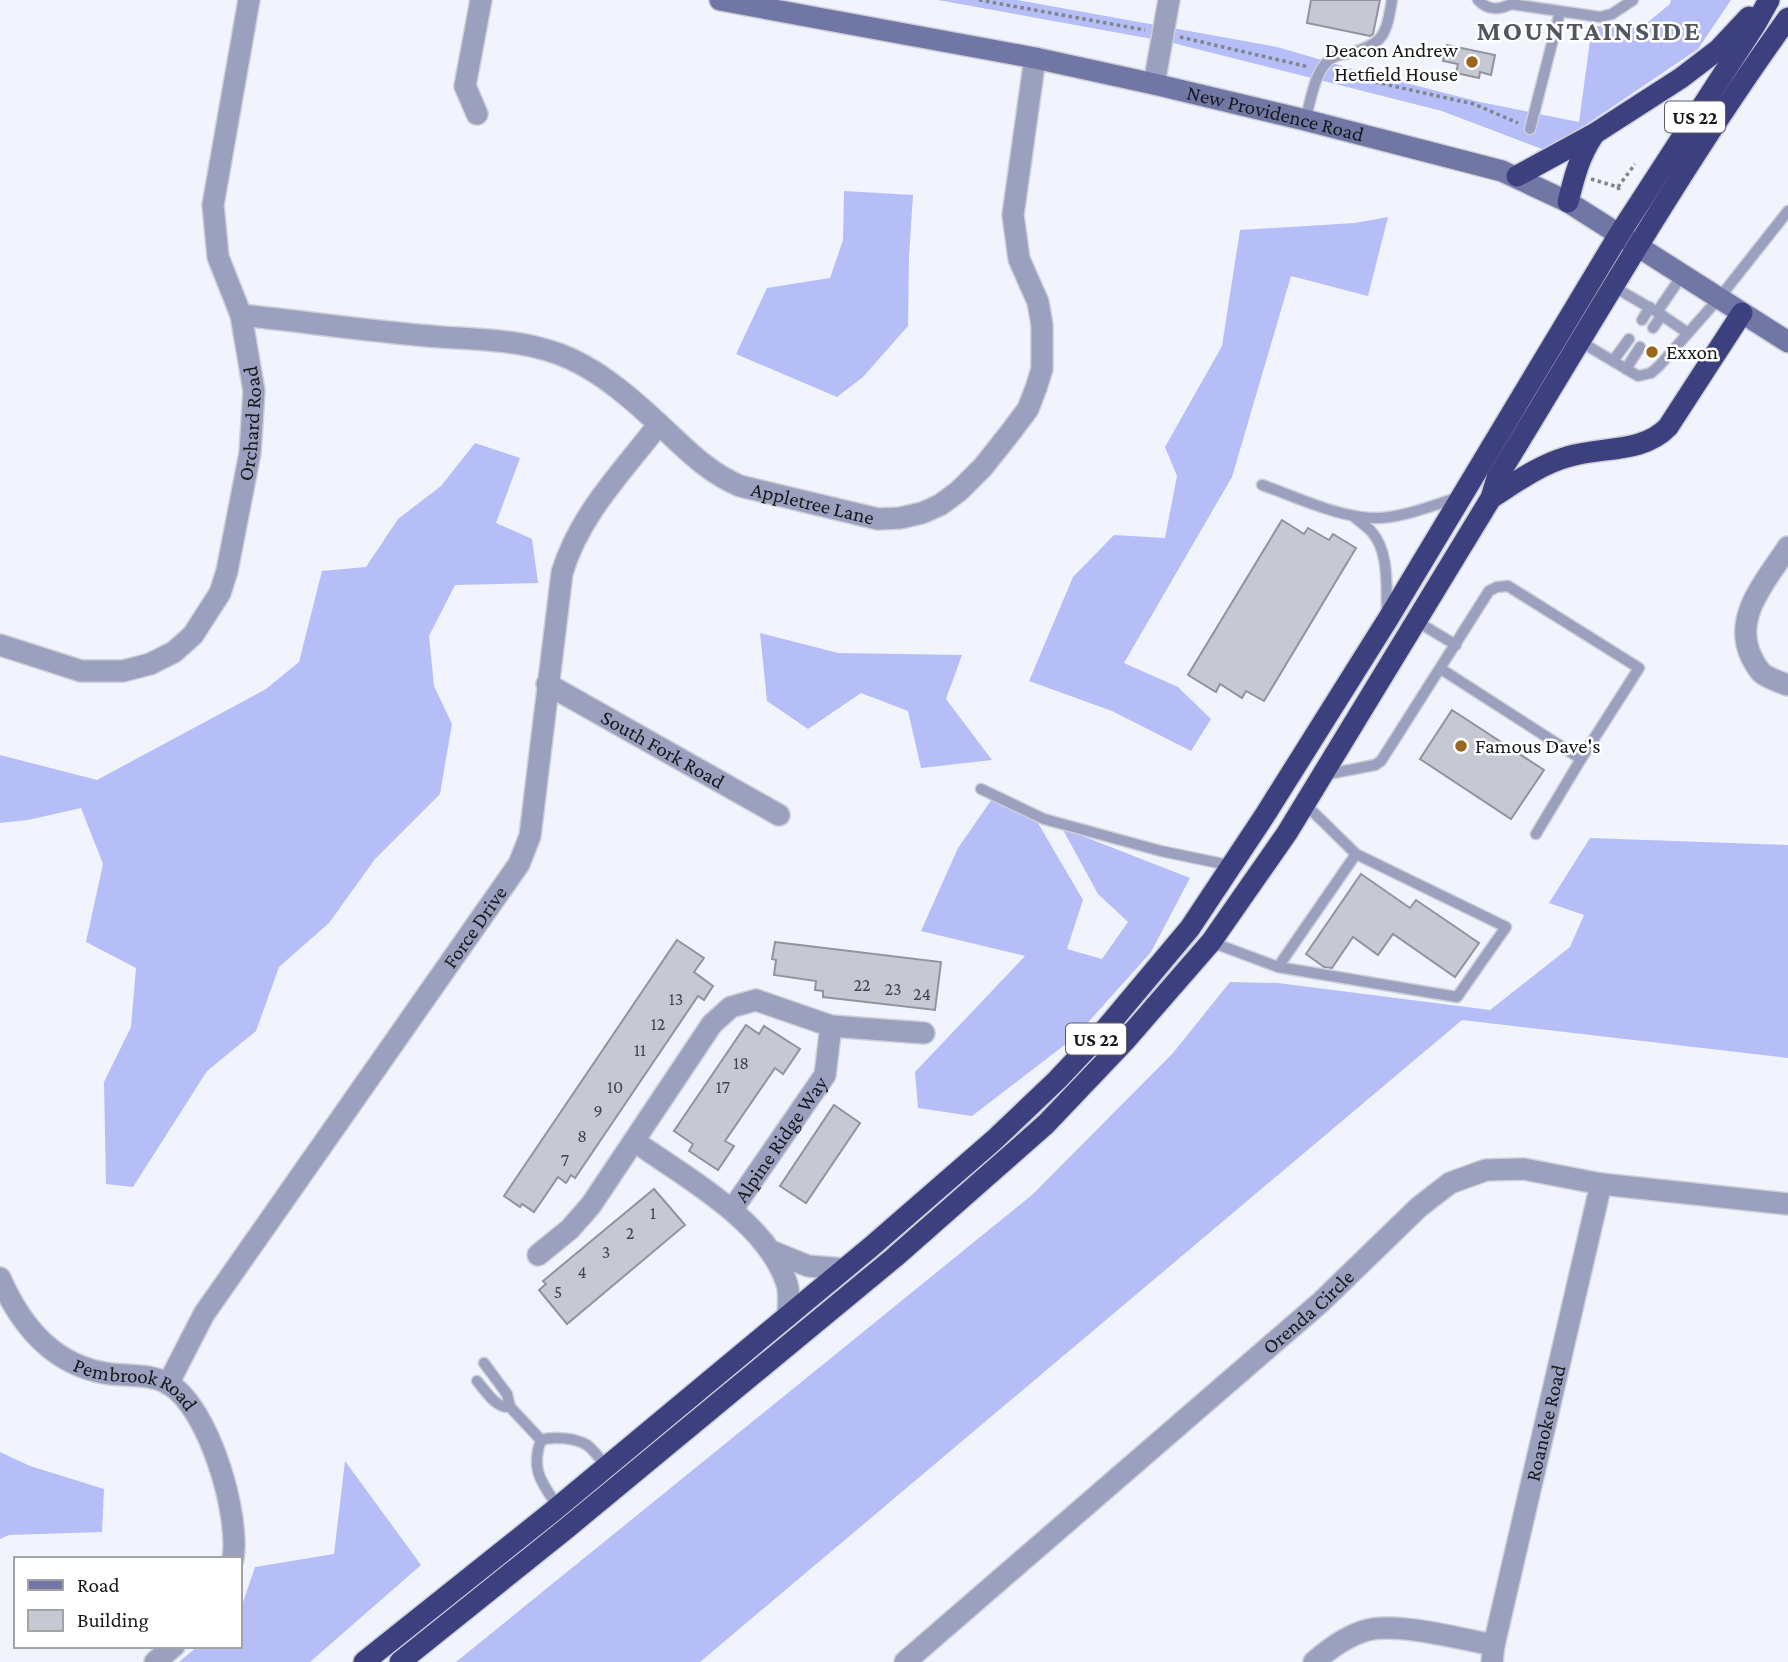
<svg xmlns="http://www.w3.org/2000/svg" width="1788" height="1662" viewBox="0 0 1788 1662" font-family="'Crimson Pro',serif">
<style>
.forest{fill:#b6bef8}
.building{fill:#c6c8d4;stroke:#91939f;stroke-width:2}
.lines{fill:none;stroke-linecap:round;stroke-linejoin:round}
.lane-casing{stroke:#ced0d9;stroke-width:13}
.street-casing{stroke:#ced0d9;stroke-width:24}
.secondary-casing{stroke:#ced0d9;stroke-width:24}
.highway-casing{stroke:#ced0d9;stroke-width:24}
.path{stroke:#82848b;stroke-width:3.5;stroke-dasharray:3.5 3.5;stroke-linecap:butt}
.lane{stroke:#9ba0bf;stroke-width:10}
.street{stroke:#9ba0bf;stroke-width:21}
.secondary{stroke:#7177a5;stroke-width:21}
.highway{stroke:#3d407f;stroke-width:21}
.poi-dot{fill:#9a651d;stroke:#fff;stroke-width:2.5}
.labels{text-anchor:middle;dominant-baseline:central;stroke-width:5;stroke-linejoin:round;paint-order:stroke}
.number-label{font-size:18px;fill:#43444a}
.shield{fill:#fff;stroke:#5d5d60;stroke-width:2}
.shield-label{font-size:19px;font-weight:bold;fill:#17181c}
.poi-label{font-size:21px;fill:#17181c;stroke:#fff;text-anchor:start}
.street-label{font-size:21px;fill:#17181c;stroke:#fff}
.district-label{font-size:28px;font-weight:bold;letter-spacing:2px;fill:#535560;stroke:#fff}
</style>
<rect width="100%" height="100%" fill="#f1f3fd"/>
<g class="forest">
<polygon points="938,0 1017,0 1277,47 1363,72 1480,102 1579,122 1592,26 1642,27 1670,4 1671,0 1731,0 1698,49 1547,151 1442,111 1169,42"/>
<polygon points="844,191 913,195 909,256 908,326 863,377 837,397 736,354 767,288 830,278 843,240"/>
<polygon points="1388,217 1368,296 1291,276 1232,477 1124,663 1178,687 1211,719 1191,751 1112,711 1029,681 1073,577 1114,535 1165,538 1177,476 1165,447 1222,346 1240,230 1355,223"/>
<polygon points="475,443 520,458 496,523 532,539 538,583 455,585 429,636 434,686 452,724 440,794 375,859 329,923 279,967 256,1031 207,1071 133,1187 106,1184 104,1082 131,1027 136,968 86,942 103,864 81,808 28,820 0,823 0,755 97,780 266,689 299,662 322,571 366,567 398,519 441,486"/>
<polygon points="760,633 838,653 962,655 946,699 992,760 921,768 908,711 861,693 808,729 767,701"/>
<polygon points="992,799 1035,818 1083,900 1067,949 1102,959 1128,922 1098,894 1062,828 1190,878 1151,952 1075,1037 972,1116 918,1108 915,1072 1025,956 921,931 958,848"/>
<polygon points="1590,838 1788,845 1788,1058 1462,1020 700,1662 456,1662 1032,1195 1173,1053 1230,982 1278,983 1490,1010 1570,947 1584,915 1549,903"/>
<polygon points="0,1452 30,1466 104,1489 102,1532 9,1535 0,1539"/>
<polygon points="345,1461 421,1565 310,1662 179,1662 198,1646 240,1646 240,1611 255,1567 334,1554"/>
</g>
<g class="building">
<polygon points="1311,0 1380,0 1373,34 1370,36 1307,23"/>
<polygon points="1447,45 1495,55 1491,75 1480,72 1479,78 1456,73 1458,64 1443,61"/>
<polygon points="1282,520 1304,534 1308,528 1329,540 1333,534 1356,548 1264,701 1246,691 1242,698 1220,684 1216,692 1188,675"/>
<polygon points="1452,710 1544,770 1511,819 1420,759"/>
<polygon points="1361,874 1410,908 1416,900 1479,943 1455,977 1393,934 1378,955 1353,937 1332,968 1324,967 1306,954"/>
<polygon points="677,940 704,958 694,972 713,986 704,1000 698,996 575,1178 571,1175 566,1183 558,1177 534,1212 522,1204 520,1207 504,1196"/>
<polygon points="775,942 941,962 935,1010 823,997 823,991 815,990 816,981 774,975 776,960 772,959"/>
<polygon points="746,1025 759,1034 764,1026 800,1049 783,1074 775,1068 725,1141 734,1146 718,1170 689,1151 693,1144 674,1131"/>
<polygon points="834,1105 860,1123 806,1203 780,1186"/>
<polygon points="654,1189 685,1225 567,1324 539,1290 546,1284 543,1281"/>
</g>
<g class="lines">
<g class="lane-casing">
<g id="lane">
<path d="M1478,0C1488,11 1499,10 1511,4L1513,0"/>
<polyline points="1511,4 1600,17 1612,14 1633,0"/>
<path d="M1305,120C1311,101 1314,73 1329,60C1334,55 1343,55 1349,53C1385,44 1386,34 1392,0"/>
<polyline points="1530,129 1560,12"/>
<polyline points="1614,287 1657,312 1683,274"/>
<polyline points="1657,312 1688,333"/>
<polyline points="1642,320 1650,307"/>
<polyline points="1653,328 1662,315"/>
<polyline points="1581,342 1638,376 1651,373 1659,366 1720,297 1788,211"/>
<polyline points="1613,361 1629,339"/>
<polyline points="1626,369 1640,347"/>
<path d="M1262,485C1297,497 1343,520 1381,518C1407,516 1434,505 1459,497"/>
<path d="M1353,516C1359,521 1366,526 1371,531C1390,552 1386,588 1387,614"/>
<polyline points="1416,621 1456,645"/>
<polyline points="1441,669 1581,759"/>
<polyline points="1323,775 1375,765 1381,761 1489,591 1497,587 1508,586 1639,668 1581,759 1536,834"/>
<polyline points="981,789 1044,819 1161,851 1233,866"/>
<polyline points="1211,942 1278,967 1356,854"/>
<polyline points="1278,967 1457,997 1506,927 1356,854 1305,804"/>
<path d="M484,1363L507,1394L510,1407L541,1440C553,1436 576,1438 587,1445C594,1450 601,1460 606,1467"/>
<path d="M477,1381C486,1391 495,1408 510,1407"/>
<path d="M541,1440C530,1470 542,1483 558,1507"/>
</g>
</g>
<g class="street-casing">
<g id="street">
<polyline points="1154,84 1169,0"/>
<polyline points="477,114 465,86 481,0"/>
<path id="s1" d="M241,315C307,322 374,332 441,337C486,340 529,340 571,359C604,374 634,401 660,425C686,449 707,472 740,486L878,519L900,518L922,513L940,505L959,491L983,467L1010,433L1028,409L1036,388L1042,369V325L1038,302L1019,259L1013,215L1035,58"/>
<path d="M1788,547C1768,578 1732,616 1751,656C1754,662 1757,669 1763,674C1770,679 1780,682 1788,685"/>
<path id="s2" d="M0,645L81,671H123L150,664L174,652L193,635L220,593L227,571L250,453L254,391L241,315L218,257L213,205L249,0"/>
<path id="s3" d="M547,684L779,815"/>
<path d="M634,1141C685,1177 767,1221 787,1284C790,1293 788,1306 788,1316"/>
<path id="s4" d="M732,1210L825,1075L831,1026"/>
<polyline points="771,1251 808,1266 844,1269"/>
<polyline points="538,1255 570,1229 591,1205 712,1024 731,1007 756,1000 831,1026 924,1033"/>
<path id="s5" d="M0,1278C22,1328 55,1367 111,1374C131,1376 151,1374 169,1384C209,1408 240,1514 233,1559"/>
<path id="s6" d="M168,1384L204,1314L519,864L530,836L562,573C579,515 623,471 659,424"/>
<polyline points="155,1662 174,1646"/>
<path id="s7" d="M905,1662L1321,1302L1419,1207L1450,1183L1486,1170L1524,1169L1601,1184L1788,1204"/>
<path d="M1314,1662C1329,1649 1345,1637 1364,1631C1396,1621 1460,1639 1494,1645"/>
<path id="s8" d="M1492,1662L1494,1645L1601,1184"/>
</g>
</g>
<g class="secondary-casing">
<g id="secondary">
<path id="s9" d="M720,0L1035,58L1154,84L1305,120L1502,171L1568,202L1788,342"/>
</g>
</g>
<g class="highway-casing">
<g id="highway">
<polyline points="1517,176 1594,134 1681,78 1719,49 1749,17"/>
<path d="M1568,202C1574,178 1579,157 1593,136"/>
<path d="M1491,498C1515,483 1539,465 1567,457C1601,446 1642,454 1668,427L1742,313"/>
<polyline points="364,1662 552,1512 872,1246 994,1140 1057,1080 1107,1027 1190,928 1265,815 1388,619 1620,233 1755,25 1769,0"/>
<path d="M400,1662L567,1528L895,1257L1046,1124L1124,1042L1211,942L1287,833L1491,498L1497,478C1592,323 1682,165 1788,18"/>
</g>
</g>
<g class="path">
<polyline points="979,0 1145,30"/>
<polyline points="1180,37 1309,67"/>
<polyline points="1334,73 1474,104 1518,123"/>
<polyline points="1591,179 1618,187 1619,190"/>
<polyline points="1618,187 1635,164"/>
</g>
<use href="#lane" class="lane"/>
<use href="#street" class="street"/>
<use href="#secondary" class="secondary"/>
<use href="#highway" class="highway"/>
</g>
<g class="poi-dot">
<circle cx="1472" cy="62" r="7"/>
<circle cx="1652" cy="352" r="7"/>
<circle cx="1461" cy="746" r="7"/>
</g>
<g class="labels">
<g class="number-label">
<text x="862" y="985">22</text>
<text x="893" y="989">23</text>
<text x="922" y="994">24</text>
<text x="676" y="999">13</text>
<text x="658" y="1024">12</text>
<text x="640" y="1050">11</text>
<text x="741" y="1063">18</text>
<text x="615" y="1087">10</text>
<text x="723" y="1087">17</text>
<text x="598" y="1111">9</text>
<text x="582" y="1136">8</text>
<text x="565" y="1160">7</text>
<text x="653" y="1213">1</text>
<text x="630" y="1233">2</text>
<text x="606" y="1252">3</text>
<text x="582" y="1272">4</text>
<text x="558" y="1292">5</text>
</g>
<g class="shield">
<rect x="1665" y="101.5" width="60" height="31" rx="5"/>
<rect x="1066" y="1023.5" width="60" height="31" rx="5"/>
</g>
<g class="shield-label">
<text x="1695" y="117">US 22</text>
<text x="1096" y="1039">US 22</text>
</g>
<g class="poi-label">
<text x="1458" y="50" text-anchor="end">Deacon Andrew<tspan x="1458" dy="24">Hetfield House</tspan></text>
<text x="1666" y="352">Exxon</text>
<text x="1475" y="746">Famous Dave's</text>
</g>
<g class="street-label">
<text stroke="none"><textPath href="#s9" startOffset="567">New Providence Road</textPath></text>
<text stroke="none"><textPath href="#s2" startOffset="430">Orchard Road</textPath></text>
<text stroke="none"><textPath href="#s1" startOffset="621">Appletree Lane</textPath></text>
<text stroke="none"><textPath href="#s3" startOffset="133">South Fork Road</textPath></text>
<text stroke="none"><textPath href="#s6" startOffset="551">Force Drive</textPath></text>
<text stroke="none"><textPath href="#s4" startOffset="86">Alpine Ridge Way</textPath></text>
<text stroke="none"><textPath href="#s7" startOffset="534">Orenda Circle</textPath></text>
<text stroke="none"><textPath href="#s5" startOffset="182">Pembrook Road</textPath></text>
<text stroke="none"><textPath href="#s8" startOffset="245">Roanoke Road</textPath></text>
</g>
<g class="district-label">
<text x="1589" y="30">MOUNTAINSIDE</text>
</g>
</g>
<rect x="14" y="1557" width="228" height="91" fill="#ffffff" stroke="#a2a3a4" stroke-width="2"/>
<rect x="28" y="1580" width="35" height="10" fill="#7177a5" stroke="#a2a3a4" stroke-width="2"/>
<text x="77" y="1592" font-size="21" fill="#17181c">Road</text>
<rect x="28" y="1610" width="35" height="21" fill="#c6c8d4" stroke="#a2a3a4" stroke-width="2"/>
<text x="77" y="1627" font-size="21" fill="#17181c">Building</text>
</svg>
